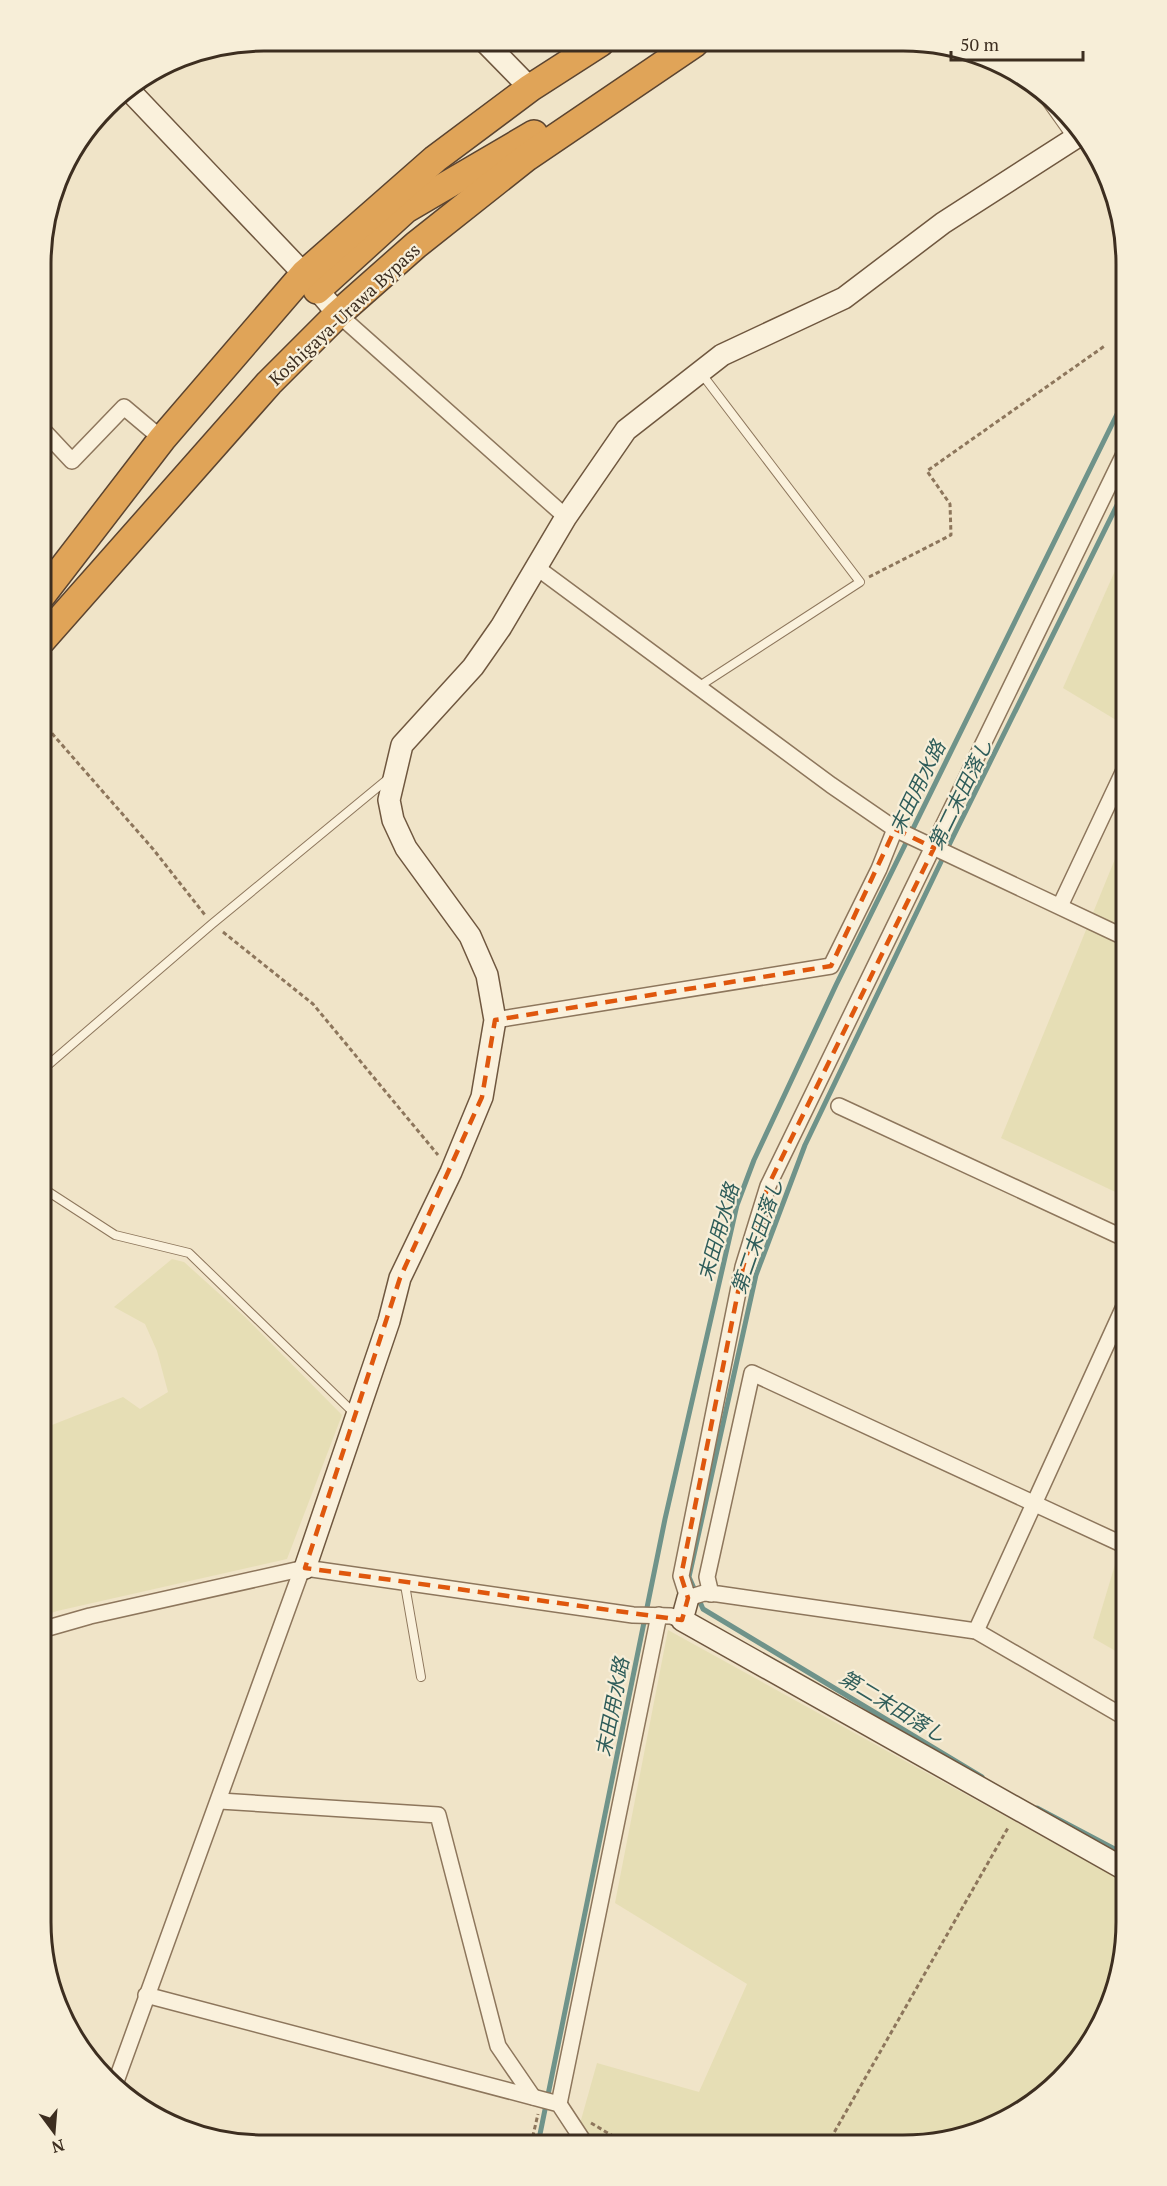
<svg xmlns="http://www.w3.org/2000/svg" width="1167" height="2186" viewBox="0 0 1167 2186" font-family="'PT Serif','Noto Sans JP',serif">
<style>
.farmland{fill:#e6deb5}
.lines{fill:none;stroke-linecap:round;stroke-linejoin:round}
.stream{stroke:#6f938a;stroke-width:5}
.lane-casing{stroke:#8d765c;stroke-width:10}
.street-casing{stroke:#8d765c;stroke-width:18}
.secondary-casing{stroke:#6f573f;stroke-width:24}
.highway-casing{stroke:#5b4430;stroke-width:30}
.path{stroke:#8d765c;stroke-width:3;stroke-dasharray:4.5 3;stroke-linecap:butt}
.lane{stroke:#faf1dc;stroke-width:8}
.street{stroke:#faf1dc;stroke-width:15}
.secondary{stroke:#faf1dc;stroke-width:21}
.highway{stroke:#e0a458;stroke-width:27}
.marked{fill:none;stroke:#df570d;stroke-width:4.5;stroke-dasharray:12 8;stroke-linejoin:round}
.labels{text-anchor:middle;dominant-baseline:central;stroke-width:4.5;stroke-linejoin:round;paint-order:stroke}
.street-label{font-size:18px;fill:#3d2e20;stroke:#f7eed8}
.water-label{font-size:20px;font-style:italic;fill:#2f5d5a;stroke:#f7eed8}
.rim{fill:none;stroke:#3d2e20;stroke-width:3}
</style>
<rect width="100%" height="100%" fill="#f0e4c8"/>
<g class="farmland">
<polygon points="1126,546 1126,726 1063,688"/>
<polygon points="1126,832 1126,1197 1001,1138"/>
<polygon points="172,1259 184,1262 245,1317 342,1415 287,1559 57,1611 41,1617 41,1408 52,1425 123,1397 140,1409 168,1392 157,1351 145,1324 114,1307"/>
<polygon points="1120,1548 1126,1552 1126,1657 1093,1638"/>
<polygon points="668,1630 1126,1883 1126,1937 1115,1994 1081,2058 1039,2100 975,2134 903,2145 574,2145 597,2063 699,2092 747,1984 615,1903"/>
</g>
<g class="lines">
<g class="stream">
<polyline points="982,1777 703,1609 689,1577 756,1275 805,1145 951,841 1126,487"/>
<polyline points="1037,1808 1126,1855"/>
<polyline points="538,2144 665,1519 737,1205 754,1160 836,985 1126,396"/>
</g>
<g class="lane-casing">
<g id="lane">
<polyline points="1035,86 1072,138"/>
<polyline points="698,687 860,582 701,373"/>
<polyline points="41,1071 212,924 389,778"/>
<polyline points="41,1187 115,1235 189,1253 354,1413"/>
<polyline points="405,1585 421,1677"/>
</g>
</g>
<g class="street-casing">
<g id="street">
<polyline points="338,314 566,517"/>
<polyline points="42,429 72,461 124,407 162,439"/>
<polyline points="536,567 831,785 895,829 1126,938"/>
<polyline points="1060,906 1126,766"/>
<polyline points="495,1020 831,966 879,869 895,829"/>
<polyline points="839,1106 1126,1239"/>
<polyline points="711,1594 707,1577 752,1373 1126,1546"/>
<polyline points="41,1630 90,1616 305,1568 633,1615 671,1616 682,1620"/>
<polyline points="976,1631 1126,1302"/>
<polyline points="1126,1718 976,1631 718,1594 704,1593 688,1598 681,1576 743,1267 768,1186 1126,450"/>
<polyline points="220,1801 438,1815 498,2046 533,2097"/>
<polyline points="146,1995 559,2104 586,2145"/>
<polyline points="114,2087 302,1569"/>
<polyline points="559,2104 659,1615"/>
</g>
</g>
<g class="secondary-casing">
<g id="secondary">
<polyline points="485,42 530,88"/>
<polyline points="128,89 304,274 338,314"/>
<polyline points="305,1568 389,1321 400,1278 451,1172 482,1097 495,1020 487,975 470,936 406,848 393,820 389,800 402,745 473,667 501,627 566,517 626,430 722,355 844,298 943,223 1083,133"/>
<polyline points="688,1598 682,1620 1126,1870"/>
</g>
</g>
<g class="highway-casing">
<g id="highway">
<polyline points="317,290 406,209 534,134"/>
<polyline points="42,595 162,439 304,274 435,159 530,88 600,43"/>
<polyline points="42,640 269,383 338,314 416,245 527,157 695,43"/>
</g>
</g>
<g class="path">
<polyline points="869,577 951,535 950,504 927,471 1106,345"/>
<polyline points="42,722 153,849 205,915"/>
<polyline points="223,932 313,1004 438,1155"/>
<polyline points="591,2123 628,2145"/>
<polyline points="531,2144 538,2114"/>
<polyline points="827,2145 1009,1826"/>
</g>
<use href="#lane" class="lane"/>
<use href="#street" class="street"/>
<use href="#secondary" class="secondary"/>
<use href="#highway" class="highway"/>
</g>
<path class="marked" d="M895,829L934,848L768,1186L743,1267L681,1576L688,1598L682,1620L305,1568L400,1278L482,1097L495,1020L831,966Z"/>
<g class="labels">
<g class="street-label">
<text transform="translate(344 314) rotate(-43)">Koshigaya-Urawa Bypass</text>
</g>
<g class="water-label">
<text transform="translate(917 787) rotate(-64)">末田用水路</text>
<text transform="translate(960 794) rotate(-64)">第二末田落し</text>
<text transform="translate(718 1232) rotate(-74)">末田用水路</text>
<text transform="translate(757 1236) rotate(-71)">第二末田落し</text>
<text transform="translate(893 1706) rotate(31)">第二末田落し</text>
<text transform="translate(612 1707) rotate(-79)">末田用水路</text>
</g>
</g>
<path d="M0 0H1167V2186H0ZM264 51H903A213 213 0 0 1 1116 264V1922A213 213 0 0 1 903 2135H264A213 213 0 0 1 51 1922V264A213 213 0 0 1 264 51Z" fill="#f7eed8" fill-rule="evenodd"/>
<path class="rim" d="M264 51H903A213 213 0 0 1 1116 264V1922A213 213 0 0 1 903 2135H264A213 213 0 0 1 51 1922V264A213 213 0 0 1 264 51Z"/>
<g transform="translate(54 2132) rotate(164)" stroke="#f7eed8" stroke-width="4.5" paint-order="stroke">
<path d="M0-4.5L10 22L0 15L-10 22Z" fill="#3d2e20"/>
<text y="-9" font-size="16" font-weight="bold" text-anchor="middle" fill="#3d2e20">N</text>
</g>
<path d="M951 51v9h132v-9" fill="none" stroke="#3d2e20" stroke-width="3"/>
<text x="960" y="51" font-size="18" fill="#3d2e20" stroke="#f7eed8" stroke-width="4.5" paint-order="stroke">50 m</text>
</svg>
